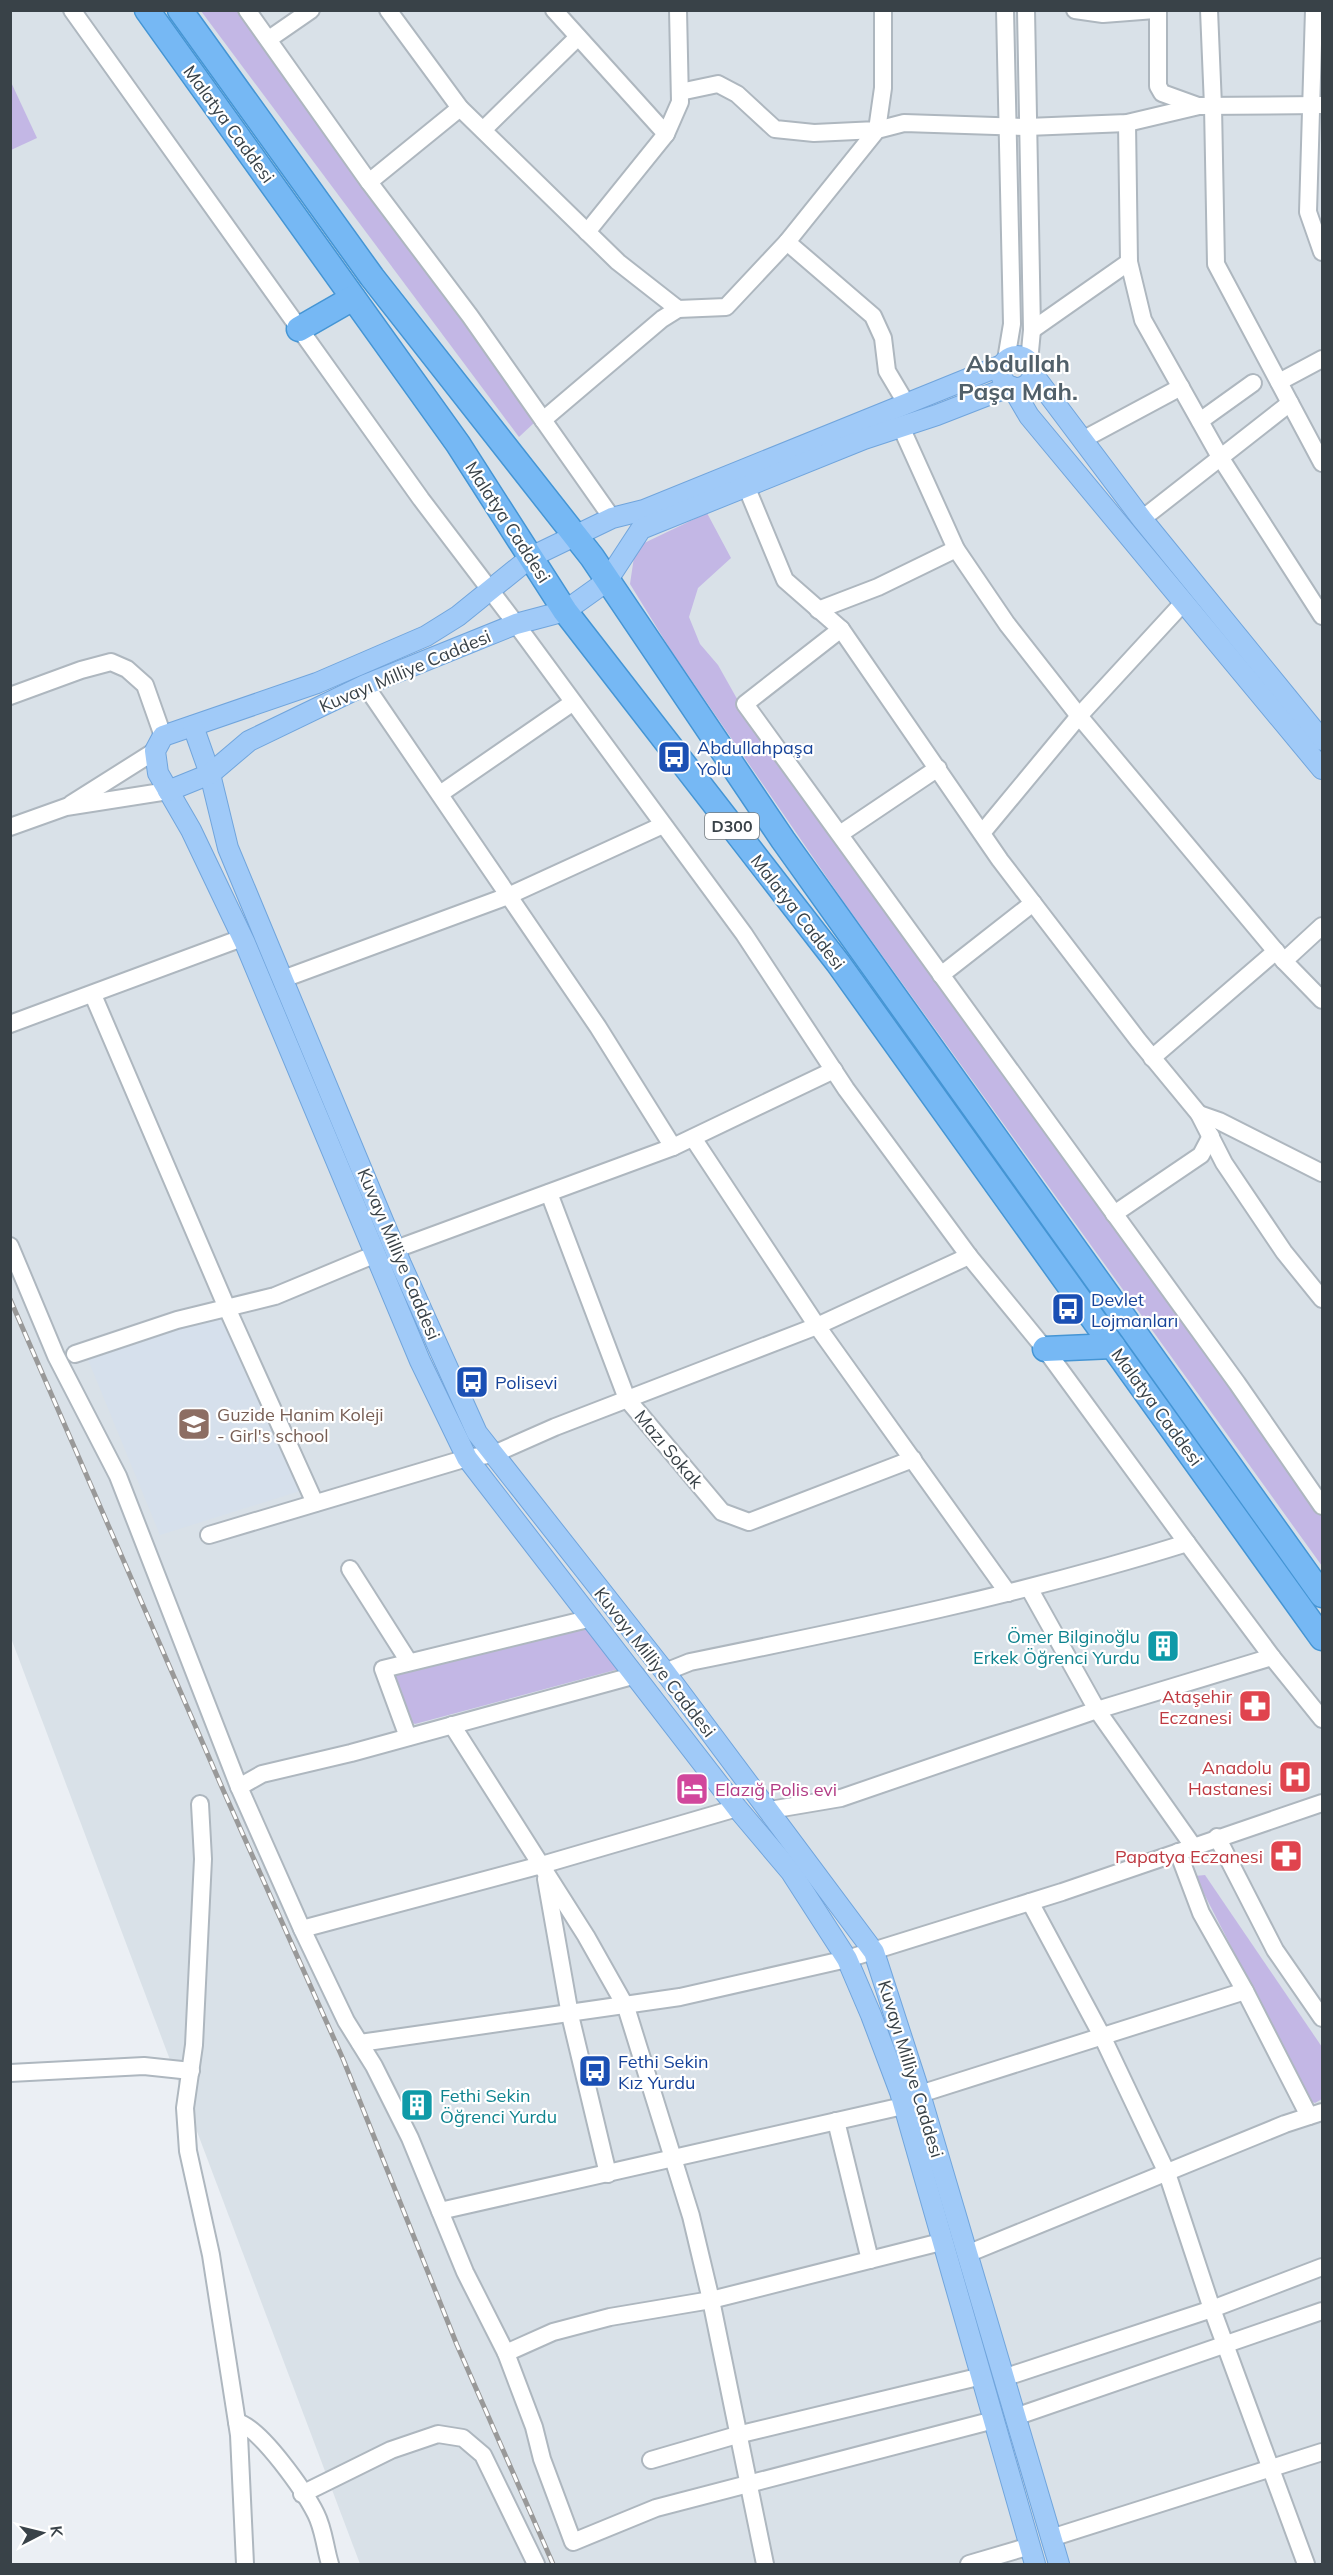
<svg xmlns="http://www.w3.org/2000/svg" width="1333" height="2575" viewBox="0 0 1333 2575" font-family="Mulish,sans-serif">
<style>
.residential{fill:#d9e1e8}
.education{fill:#d6e0ec}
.green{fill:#c3b7e5}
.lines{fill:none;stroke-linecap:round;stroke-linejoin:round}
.minor-casing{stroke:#aeb7bf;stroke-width:20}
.major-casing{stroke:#71a5dc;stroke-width:22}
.highway-casing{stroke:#4595d4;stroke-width:27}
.minor{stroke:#fff;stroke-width:16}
.major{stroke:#a0caf8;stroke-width:20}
.highway{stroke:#76b8f4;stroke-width:24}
.rail-casing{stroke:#999;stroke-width:5}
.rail{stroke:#fff;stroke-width:3;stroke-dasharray:9;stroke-linecap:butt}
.labels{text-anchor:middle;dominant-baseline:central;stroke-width:4.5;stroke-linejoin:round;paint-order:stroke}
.shield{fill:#fff;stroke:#747b7f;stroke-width:1.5}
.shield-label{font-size:16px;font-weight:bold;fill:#394248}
.street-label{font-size:18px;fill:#394248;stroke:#fff}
.transit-label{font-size:18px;fill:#164399;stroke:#fff;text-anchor:start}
.education-label{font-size:18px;fill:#785e54;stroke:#fff;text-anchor:start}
.culture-label{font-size:18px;fill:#0d838f;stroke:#fff;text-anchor:end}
.health-label{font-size:18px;fill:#be3a42;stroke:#fff;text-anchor:end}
.hotel-label{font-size:18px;fill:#b23c85;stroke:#fff;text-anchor:start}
.district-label{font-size:24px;font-weight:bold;fill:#51606a;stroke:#fff}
</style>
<rect width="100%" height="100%" fill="#ebeff4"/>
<polygon class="residential" points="11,11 1322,11 1322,2564 360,2564 11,1638"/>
<polygon class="education" points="229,1314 300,1491 160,1535 87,1357"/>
<g class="green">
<polygon points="201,11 237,11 535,422 519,437"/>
<polygon points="10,80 37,138 11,150 10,150"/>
<polygon points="707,513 731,558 698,588 689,617 700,644 718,665 736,697 861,878 1322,1515 1322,1566 843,901 670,649 630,584 634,557 640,545"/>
<polygon points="573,1628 588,1628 619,1669 415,1724 409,1721 392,1676 395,1671"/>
<polygon points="1205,1875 1322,2047 1322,2099 1315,2103 1310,2101 1195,1876"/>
</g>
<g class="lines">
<g class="minor-casing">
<g id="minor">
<polyline points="72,10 421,499 516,624 744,934 846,1089 969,1256 1045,1349 1187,1543"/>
<polyline points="247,10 369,182 470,316 612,518"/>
<polyline points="388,10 460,108 618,262 678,309 726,307 787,242 877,130 904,123 1027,127 1127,123 1199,106 1322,105"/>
<polyline points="554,10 666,134 680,102 678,10"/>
<polyline points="1005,10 1012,324 1006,360"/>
<polyline points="1026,10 1032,330 1029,362"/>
<polyline points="1075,10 1103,14 1155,10"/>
<polyline points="1158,10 1158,86 1162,93 1198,106"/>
<polyline points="1209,10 1213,106 1216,264 1322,463"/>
<polyline points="1314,10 1308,212 1322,252"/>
<polyline points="269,39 311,10"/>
<polyline points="680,92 718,84 737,94 775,129 814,133 877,130 883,88 883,10"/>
<polyline points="1127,123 1129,262 1143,320 1220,457 1322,616"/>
<polyline points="483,130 578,37"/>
<polyline points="369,182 460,108"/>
<polyline points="587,232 666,134"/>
<polyline points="787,242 873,316 883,338 887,371 906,403"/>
<polyline points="1032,330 1129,262"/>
<polyline points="1279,382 1322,359"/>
<polyline points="543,420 662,319 678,309"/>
<polyline points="1200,421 1253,383"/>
<polyline points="901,427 956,549 1007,624 1079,716 1284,961 1322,1000"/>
<polyline points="1084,439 1181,387"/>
<polyline points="746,486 785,580 841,629 1000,860 1138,1040 1199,1114 1224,1163 1284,1252 1322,1299"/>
<polyline points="1142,519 1290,403"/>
<polyline points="818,610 878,587 956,549"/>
<polyline points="841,629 745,704 1237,1383 1322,1506"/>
<polyline points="365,685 598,1027 673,1147"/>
<polyline points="10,696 81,670 111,662 127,669 145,685 163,736"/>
<polyline points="440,794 572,703"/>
<polyline points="71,804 155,751"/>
<polyline points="10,827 66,807 168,791"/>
<polyline points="982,833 1079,716 1183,603"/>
<polyline points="840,834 938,768"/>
<polyline points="1284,961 1322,926"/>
<polyline points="941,975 1033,903"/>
<polyline points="283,979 508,896 663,825"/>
<polyline points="93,995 227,1308 315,1503"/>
<polyline points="10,1024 242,938"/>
<polyline points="1152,1058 1276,951"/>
<polyline points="1199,1114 1219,1121 1322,1173"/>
<polyline points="693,1138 817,1326 1008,1593"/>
<polyline points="549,1193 627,1399 722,1512 749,1522 913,1459"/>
<polyline points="1114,1214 1201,1155 1211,1136"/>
<polyline points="10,1246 56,1356 118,1476 239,1787 302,1929 346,2021 374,2066 410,2138 465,2272 506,2353 534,2427 542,2459 573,2542 656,2508 994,2420"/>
<polyline points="396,1249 673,1147 834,1070"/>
<polyline points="75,1354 177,1320 275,1296 376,1254"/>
<polyline points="209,1535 467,1458 494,1454 555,1427 817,1326 969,1256"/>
<polyline points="350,1569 409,1662"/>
<polyline points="1029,1588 1097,1710 1193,1846"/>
<path d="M665,1672L690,1662C857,1628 1024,1594 1187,1543L1272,1657L1322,1719"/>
<polyline points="452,1725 586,1936 626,2007 691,2216 711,2300 765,2564"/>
<polyline points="408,1737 383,1669 592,1618"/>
<polyline points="239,1787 262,1774 351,1753 636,1675"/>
<polyline points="200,1804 203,1859 194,2045 185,2108 188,2151 211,2255 239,2435 245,2564"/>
<polyline points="770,1810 841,1798 1097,1710 1272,1657"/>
<polyline points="1217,1837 1275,1950 1322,2018"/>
<polyline points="1178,1852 1201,1913 1245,1991 1309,2116"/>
<polyline points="546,1879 570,2015 608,2174"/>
<polyline points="1030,1902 1102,2036 1167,2173 1212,2309 1306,2564"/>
<polyline points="302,1929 545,1864 737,1808"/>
<polyline points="360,2043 680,1997 847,1959 1062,1892 1322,1803"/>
<polyline points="10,2073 144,2066 191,2071"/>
<polyline points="920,2094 1245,1991"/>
<polyline points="836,2121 870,2260"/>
<polyline points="440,2211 903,2106"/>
<polyline points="967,2254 1285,2124 1322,2112"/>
<polyline points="506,2353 553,2332 610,2317 711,2300 941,2242"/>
<polyline points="1003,2378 1212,2309 1322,2267"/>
<polyline points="1015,2417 1322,2311"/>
<path d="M237,2422C261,2428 305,2492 316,2514C324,2530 325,2548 330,2564"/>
<polyline points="651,2460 737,2435 982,2376"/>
<polyline points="302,2494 391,2450 438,2434 463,2438 483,2455 536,2564"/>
<polyline points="1051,2538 1322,2452"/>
<polyline points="969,2564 1030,2546"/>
</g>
</g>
<g class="major-casing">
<g id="major">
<circle cx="1017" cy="372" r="16"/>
<polyline points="1002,365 644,510 612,518 531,557 458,616 426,636 317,683 163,736 155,751 158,773 191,830 245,943 420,1361 467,1458 737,1808 791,1872 847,1959 871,2015 900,2092 1035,2564"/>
<polyline points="1033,374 1142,519 1322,740"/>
<polyline points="1012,387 1029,416 1322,769"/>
<polyline points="193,726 210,774 228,848 401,1264 477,1433 665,1672 874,1952 920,2094 1059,2564"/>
<polyline points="168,791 210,774 249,741 365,685 516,624 565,611 607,581 641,529 864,439 937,415 1009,387"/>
</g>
</g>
<g class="highway-casing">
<g id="highway">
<polyline points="147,10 458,444 565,611 838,963 1322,1638"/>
<polyline points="180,10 372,277 592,557 783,840 1322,1595"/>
<polyline points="299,329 353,298"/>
<polyline points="1045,1349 1113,1346"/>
</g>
</g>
<use href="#minor" class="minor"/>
<use href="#major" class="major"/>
<use href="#highway" class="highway"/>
<g class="rail-casing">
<polyline id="rail" points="10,1299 224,1792 343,2059 457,2345 553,2564"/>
</g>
<use href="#rail" class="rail"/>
</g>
<defs>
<g id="bus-square" transform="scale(1.725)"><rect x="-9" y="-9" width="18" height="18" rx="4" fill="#1a4fb4" stroke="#fff"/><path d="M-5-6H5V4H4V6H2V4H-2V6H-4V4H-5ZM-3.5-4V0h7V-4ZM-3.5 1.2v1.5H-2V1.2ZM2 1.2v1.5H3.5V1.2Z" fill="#fff"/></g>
<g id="school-square" transform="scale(1.725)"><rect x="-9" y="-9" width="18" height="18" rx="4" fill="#8d6e63" stroke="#fff"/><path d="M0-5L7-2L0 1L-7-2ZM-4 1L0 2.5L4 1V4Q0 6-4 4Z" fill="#fff"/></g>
<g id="building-square" transform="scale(1.725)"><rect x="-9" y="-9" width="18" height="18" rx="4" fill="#0f9aa8" stroke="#fff"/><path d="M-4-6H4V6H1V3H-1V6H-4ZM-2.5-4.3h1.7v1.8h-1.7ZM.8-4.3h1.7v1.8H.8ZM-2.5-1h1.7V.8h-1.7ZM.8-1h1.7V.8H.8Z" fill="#fff"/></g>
<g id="pharmacy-square" transform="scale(1.725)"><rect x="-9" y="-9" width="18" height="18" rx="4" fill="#e0444e" stroke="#fff"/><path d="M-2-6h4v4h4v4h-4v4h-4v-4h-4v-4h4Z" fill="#fff"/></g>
<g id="hospital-square" transform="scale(1.725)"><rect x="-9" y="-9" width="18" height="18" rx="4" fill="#e0444e" stroke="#fff"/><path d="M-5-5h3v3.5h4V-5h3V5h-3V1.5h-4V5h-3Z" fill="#fff"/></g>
<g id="hotel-square" transform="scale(1.725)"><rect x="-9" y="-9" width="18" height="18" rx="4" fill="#d1479c" stroke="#fff"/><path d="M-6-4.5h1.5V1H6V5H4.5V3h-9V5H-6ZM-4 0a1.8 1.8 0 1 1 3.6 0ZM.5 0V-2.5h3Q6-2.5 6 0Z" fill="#fff"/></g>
</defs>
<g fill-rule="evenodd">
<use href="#bus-square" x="674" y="757"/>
<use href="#bus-square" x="1068" y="1309"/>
<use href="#bus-square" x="472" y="1382"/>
<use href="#school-square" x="194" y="1424"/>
<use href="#building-square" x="1163" y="1646"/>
<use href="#pharmacy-square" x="1255" y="1706"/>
<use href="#hospital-square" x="1295" y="1777"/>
<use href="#hotel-square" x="692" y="1789"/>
<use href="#pharmacy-square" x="1286" y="1856"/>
<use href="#bus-square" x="595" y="2071"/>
<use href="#building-square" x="417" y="2105"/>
</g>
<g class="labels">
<rect class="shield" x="705" y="813" width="54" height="26" rx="4.5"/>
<g class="shield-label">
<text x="732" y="826">D300</text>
</g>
<g class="street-label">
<text transform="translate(229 124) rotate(54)">Malatya Caddesi</text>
<text transform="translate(508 522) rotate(57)">Malatya Caddesi</text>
<text transform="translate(405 671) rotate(-23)">Kuvayı Milliye Caddesi</text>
<text transform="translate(798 912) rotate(52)">Malatya Caddesi</text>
<text transform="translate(399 1254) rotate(67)">Kuvayı Milliye Caddesi</text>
<text transform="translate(1157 1407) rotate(54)">Malatya Caddesi</text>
<text transform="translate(669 1449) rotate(50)">Mazı Sokak</text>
<text transform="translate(655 1662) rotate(52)">Kuvayı Milliye Caddesi</text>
<text transform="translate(911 2069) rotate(73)">Kuvayı Milliye Caddesi</text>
</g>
<g class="transit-label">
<text x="697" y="747">Abdullahpaşa<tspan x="697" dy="21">Yolu</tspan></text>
<text x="1091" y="1299">Devlet<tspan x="1091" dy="21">Lojmanları</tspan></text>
<text x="495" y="1382">Polisevi</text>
<text x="618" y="2061">Fethi Sekin<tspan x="618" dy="21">Kız Yurdu</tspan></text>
</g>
<g class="education-label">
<text x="217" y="1414">Guzide Hanim Koleji<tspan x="217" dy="21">- Girl's school</tspan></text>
</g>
<g class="culture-label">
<text x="1140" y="1636">Ömer Bilginoğlu<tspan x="1140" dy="21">Erkek Öğrenci Yurdu</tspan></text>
<text x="440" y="2095" text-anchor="start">Fethi Sekin<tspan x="440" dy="21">Öğrenci Yurdu</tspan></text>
</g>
<g class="health-label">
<text x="1232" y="1696">Ataşehir<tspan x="1232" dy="21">Eczanesi</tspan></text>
<text x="1272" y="1767">Anadolu<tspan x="1272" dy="21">Hastanesi</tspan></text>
<text x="1263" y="1856">Papatya Eczanesi</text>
</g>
<g class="hotel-label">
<text x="715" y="1789">Elazığ Polis evi</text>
</g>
<g class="district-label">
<text x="1018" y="363">Abdullah<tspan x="1018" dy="28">Paşa Mah.</tspan></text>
</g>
</g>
<rect width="1333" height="2575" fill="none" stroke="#394248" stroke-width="24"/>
<g transform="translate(42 2533) rotate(83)" stroke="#ffffff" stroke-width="4.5" paint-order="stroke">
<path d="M0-4.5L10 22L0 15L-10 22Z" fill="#394248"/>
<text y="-9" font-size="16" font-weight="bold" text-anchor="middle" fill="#394248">K</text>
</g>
</svg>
